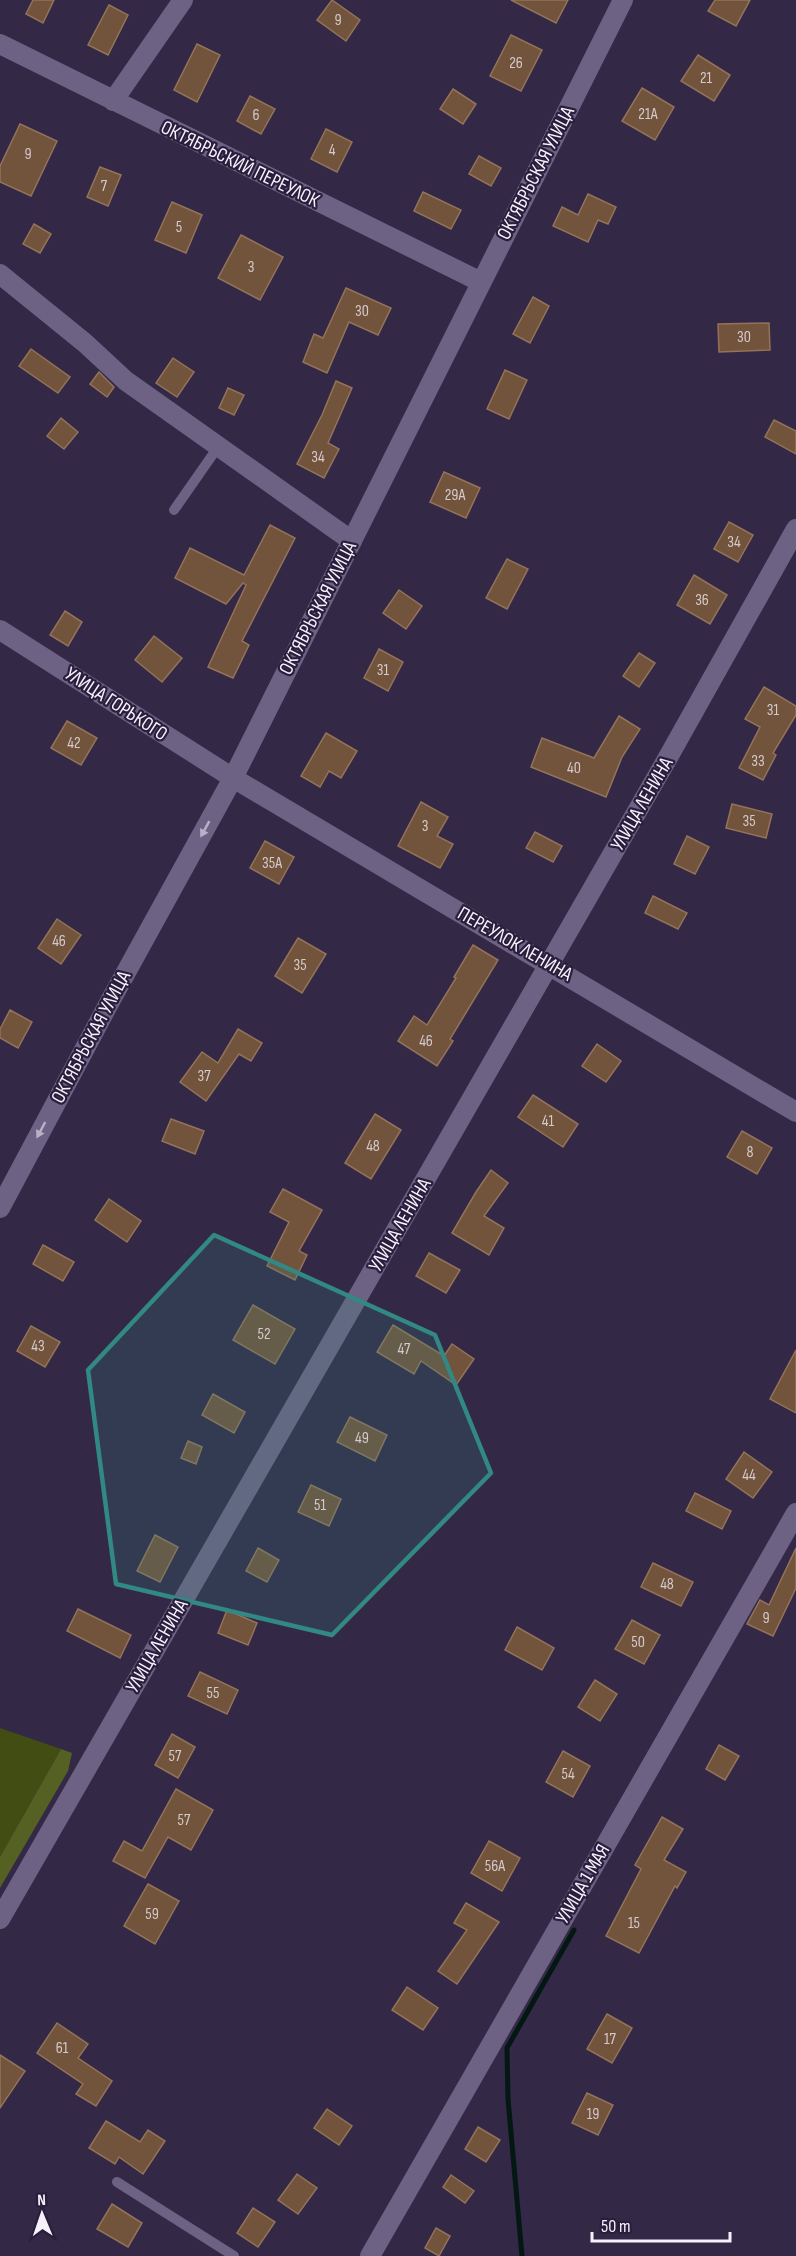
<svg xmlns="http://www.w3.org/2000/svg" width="796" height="2256" viewBox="0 0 796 2256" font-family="'Sofia Sans Condensed',sans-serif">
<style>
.green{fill:#424d14}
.forest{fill:#556123}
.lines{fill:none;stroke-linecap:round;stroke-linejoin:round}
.stream{stroke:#031713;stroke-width:5}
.building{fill:#72533b;stroke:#937359;stroke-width:1.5}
.lane{stroke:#6d6284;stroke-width:10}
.street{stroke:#6d6284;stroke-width:20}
.oneway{fill:#b8b1c7}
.marked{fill:#328883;fill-opacity:0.2;stroke:#328883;stroke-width:4.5;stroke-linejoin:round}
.labels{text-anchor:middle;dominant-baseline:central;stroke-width:4.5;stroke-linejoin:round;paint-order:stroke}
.number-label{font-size:16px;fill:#d4cacc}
.street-label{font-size:20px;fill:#f5f1fd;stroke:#291e3b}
</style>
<rect width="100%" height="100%" fill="#332846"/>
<polygon class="green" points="0,1728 61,1749 0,1857"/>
<polygon class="forest" points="61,1749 72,1753 68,1771 0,1888 0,1857"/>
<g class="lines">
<polyline class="stream" points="522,2256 508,2099 507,2048 574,1930"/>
</g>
<g class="building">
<polygon points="33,0 54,0 43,23 26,14"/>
<polygon points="332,0 360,20 346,41 317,20"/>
<polygon points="511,0 568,0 556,23"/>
<polygon points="715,0 750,0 736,26 708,11"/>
<polygon points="109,5 128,15 108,55 88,45"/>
<polygon points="511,35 542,50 521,91 490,76"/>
<polygon points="197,44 220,55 197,102 174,90"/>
<polygon points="698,55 730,75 714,101 681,81"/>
<polygon points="642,88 674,107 655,140 622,121"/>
<polygon points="453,89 476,104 463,124 440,109"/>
<polygon points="250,96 275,109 261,134 237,121"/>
<polygon points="20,124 57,141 31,196 0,182 0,166"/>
<polygon points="326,129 352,142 337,172 311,159"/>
<polygon points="479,156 501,168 491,186 469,174"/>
<polygon points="100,167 121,175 108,206 87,197"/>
<polygon points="423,192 461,210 451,229 414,211"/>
<polygon points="588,194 616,207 608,224 598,220 588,242 553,226 562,207 578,215"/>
<polygon points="172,202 202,215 186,253 155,240"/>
<polygon points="34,224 51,234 40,253 23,244"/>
<polygon points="241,235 283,257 260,300 218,278"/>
<polygon points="346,288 391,308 378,335 349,322 327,373 303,362 314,334 323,338"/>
<polygon points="533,297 549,306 530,343 513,334"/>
<polygon points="769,323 770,350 719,352 718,324"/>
<polygon points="31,349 70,377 58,393 19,366"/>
<polygon points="173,358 194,372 177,397 156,383"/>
<polygon points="505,370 527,380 509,419 487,409"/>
<polygon points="99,372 114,387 107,397 90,384"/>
<polygon points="336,381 352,388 328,443 339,449 324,478 297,464 322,415"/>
<polygon points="228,388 244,395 234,415 219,408"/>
<polygon points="61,418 78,432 64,449 47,436"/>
<polygon points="774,420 796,431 796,454 765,437"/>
<polygon points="444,472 480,488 466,518 430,502"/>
<polygon points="729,522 753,535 738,562 714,549"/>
<polygon points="270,525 295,538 242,641 249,645 233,678 208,667 246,585 243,583 226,604 175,578 190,548 244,575"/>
<polygon points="507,559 528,569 507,609 486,598"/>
<polygon points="694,575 727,595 710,624 677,605"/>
<polygon points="399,590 422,606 406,629 383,613"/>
<polygon points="65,611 82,622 68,646 50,635"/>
<polygon points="154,636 182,658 162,682 135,660"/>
<polygon points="379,649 403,662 388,691 364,678"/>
<polygon points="639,653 655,663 639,687 623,676"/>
<polygon points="764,687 796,706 796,715 773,753 776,755 763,780 739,768 760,727 745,719"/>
<polygon points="619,716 640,729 622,757 606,797 531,767 542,738 594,758"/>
<polygon points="67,721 97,738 81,765 51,748"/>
<polygon points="326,733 357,751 341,778 329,771 320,787 301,776"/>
<polygon points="421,802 448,817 437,836 453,844 440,868 398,846"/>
<polygon points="732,804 772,814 766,838 726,828"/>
<polygon points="535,832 562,846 553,862 526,848"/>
<polygon points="687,836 709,847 695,874 674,864"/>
<polygon points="265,841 294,857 279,884 250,868"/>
<polygon points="653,896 687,913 678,929 645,913"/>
<polygon points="57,919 81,935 61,964 38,948"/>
<polygon points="298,938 326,954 302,993 275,976"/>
<polygon points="473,945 498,960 450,1039 453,1041 437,1066 398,1041 414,1016 427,1025 456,978 454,977"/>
<polygon points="10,1010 32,1022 18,1048 0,1038 0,1029"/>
<polygon points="238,1029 262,1043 251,1061 239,1054 206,1101 180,1082 202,1052 218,1063"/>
<polygon points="597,1044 621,1061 606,1082 582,1066"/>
<polygon points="533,1095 578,1124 563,1147 518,1117"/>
<polygon points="375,1114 401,1130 371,1179 345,1163"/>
<polygon points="171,1119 204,1131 195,1154 162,1141"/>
<polygon points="742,1131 772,1148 757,1174 727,1157"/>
<polygon points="491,1170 508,1183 484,1216 504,1228 489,1255 452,1233 476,1192"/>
<polygon points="283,1189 322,1210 299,1251 307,1255 295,1280 267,1266 289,1222 270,1212"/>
<polygon points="109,1199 141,1221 127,1242 95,1220"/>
<polygon points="43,1245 74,1262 63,1281 33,1264"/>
<polygon points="429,1253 460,1270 446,1293 416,1276"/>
<polygon points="253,1305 295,1329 275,1364 233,1340"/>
<polygon points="393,1325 444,1356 452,1344 474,1359 456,1385 421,1361 414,1374 377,1352"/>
<polygon points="31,1326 60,1342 45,1367 17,1351"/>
<polygon points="796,1350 796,1413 770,1399"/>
<polygon points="213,1394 245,1412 234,1433 202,1415"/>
<polygon points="350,1417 387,1435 375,1461 337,1442"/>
<polygon points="188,1441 202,1447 196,1464 181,1458"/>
<polygon points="744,1452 772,1472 753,1498 726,1479"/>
<polygon points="311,1485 341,1499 329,1526 298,1512"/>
<polygon points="695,1493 731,1511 722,1529 686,1511"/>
<polygon points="155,1535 178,1547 160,1582 137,1571"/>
<polygon points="258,1548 279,1560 267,1582 246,1571"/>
<polygon points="796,1548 796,1588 773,1636 747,1624 760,1600 769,1605"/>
<polygon points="653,1563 693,1582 681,1606 641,1587"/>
<polygon points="78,1609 131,1635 120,1658 67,1631"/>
<polygon points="227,1610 257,1623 248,1645 218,1633"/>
<polygon points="632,1620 660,1635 644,1664 615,1649"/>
<polygon points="517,1627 554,1648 542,1670 505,1650"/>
<polygon points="200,1672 238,1690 227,1714 188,1696"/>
<polygon points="595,1680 617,1694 600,1721 578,1707"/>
<polygon points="172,1734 195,1747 178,1778 155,1765"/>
<polygon points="719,1745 739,1756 725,1780 706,1769"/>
<polygon points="563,1751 590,1766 573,1797 546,1782"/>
<polygon points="176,1789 213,1810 191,1850 168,1837 145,1878 113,1861 124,1841 142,1851"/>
<polygon points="662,1817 683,1829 664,1860 686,1872 677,1888 675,1886 639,1953 606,1936 641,1869 635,1865"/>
<polygon points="489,1841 520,1858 502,1891 471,1873"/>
<polygon points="148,1884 179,1901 155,1944 124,1926"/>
<polygon points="466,1903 499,1922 457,1984 438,1971 467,1930 454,1923"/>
<polygon points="407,1987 438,2008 423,2030 392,2010"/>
<polygon points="607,2014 632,2028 612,2063 587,2049"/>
<polygon points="57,2023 88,2044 78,2058 112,2081 96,2106 76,2094 83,2084 37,2053"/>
<polygon points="0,2055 25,2071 0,2108"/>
<polygon points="587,2093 613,2105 598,2135 572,2123"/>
<polygon points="327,2109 352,2126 339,2145 314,2128"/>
<polygon points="106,2121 140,2142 148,2130 165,2141 143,2174 119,2157 115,2164 89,2148"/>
<polygon points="478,2127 500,2140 486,2162 465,2149"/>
<polygon points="297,2174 317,2188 298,2214 278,2200"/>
<polygon points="451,2175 474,2191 465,2203 443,2187"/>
<polygon points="112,2204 142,2223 128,2247 97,2229"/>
<polygon points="253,2208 275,2222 258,2247 237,2233"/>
<polygon points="436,2228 450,2236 439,2256 425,2248"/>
</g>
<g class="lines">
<g class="lane">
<polyline points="174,510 218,447"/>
<polyline points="117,2182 234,2256"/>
</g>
<g class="street">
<polyline points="0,44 481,282"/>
<polyline points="113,101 183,0"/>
<polyline points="0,274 85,343 126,381 352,541"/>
<polyline points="0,630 233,778 796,1112"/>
<polyline points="0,1208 108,1005 233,778 623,0"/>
<polyline points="0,1919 666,761 796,529"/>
<polyline points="370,2256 796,1513"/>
</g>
</g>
<defs><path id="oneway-solid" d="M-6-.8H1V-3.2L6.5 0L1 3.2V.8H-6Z" transform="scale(1.5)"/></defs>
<g class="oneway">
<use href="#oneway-solid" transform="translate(205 829) rotate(119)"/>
<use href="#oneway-solid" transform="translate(41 1130) rotate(118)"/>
</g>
<path class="marked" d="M214,1235L435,1335L491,1473L332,1635L116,1584L88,1370Z"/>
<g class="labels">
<g class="number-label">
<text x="338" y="20">9</text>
<text x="516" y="63">26</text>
<text x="706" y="78">21</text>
<text x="648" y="114">21А</text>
<text x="256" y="115">6</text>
<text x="332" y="150">4</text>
<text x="28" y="154">9</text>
<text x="104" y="186">7</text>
<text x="179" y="227">5</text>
<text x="251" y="267">3</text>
<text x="362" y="311">30</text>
<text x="744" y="337">30</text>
<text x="318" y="457">34</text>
<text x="455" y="495">29А</text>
<text x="734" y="542">34</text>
<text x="702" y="600">36</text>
<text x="383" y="670">31</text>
<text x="773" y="710">31</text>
<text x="74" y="743">42</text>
<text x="758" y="761">33</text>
<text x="574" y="768">40</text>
<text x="749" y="821">35</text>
<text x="425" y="826">3</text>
<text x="272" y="863">35А</text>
<text x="59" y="941">46</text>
<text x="300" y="965">35</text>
<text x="426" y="1041">46</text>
<text x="204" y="1076">37</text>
<text x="548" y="1121">41</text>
<text x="373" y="1146">48</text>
<text x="750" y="1152">8</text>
<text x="264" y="1334">52</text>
<text x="38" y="1346">43</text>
<text x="404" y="1349">47</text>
<text x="362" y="1438">49</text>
<text x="749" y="1475">44</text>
<text x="320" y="1505">51</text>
<text x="667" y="1584">48</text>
<text x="766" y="1618">9</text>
<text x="638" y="1642">50</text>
<text x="213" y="1693">55</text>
<text x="175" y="1756">57</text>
<text x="568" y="1774">54</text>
<text x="184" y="1820">57</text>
<text x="495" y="1866">56А</text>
<text x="152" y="1914">59</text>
<text x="634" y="1923">15</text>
<text x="610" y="2039">17</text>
<text x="62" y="2048">61</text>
<text x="593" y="2114">19</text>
</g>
<g class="street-label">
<text transform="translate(240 164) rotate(26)">ОКТЯБРЬСКИЙ ПЕРЕУЛОК</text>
<text transform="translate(536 173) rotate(-63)">ОКТЯБРЬСКАЯ УЛИЦА</text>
<text transform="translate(318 608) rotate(-63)">ОКТЯБРЬСКАЯ УЛИЦА</text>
<text transform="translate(116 704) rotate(33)">УЛИЦА ГОРЬКОГО</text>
<text transform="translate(642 804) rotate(-60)">УЛИЦА ЛЕНИНА</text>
<text transform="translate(515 944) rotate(30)">ПЕРЕУЛОК ЛЕНИНА</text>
<text transform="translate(91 1037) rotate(-62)">ОКТЯБРЬСКАЯ УЛИЦА</text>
<text transform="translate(400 1225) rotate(-60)">УЛИЦА ЛЕНИНА</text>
<text transform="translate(157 1646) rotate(-60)">УЛИЦА ЛЕНИНА</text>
<text transform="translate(583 1884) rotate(-60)">УЛИЦА 1 МАЯ</text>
</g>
</g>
<g transform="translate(42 2214) rotate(358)" stroke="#291e3b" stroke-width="4.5" paint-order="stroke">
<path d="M0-4.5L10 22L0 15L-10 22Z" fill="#f5f1fd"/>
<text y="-9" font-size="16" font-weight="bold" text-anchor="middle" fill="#f5f1fd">N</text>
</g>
<path d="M592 2232v9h138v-9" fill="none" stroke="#f5f1fd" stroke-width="3"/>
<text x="601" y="2232" font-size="18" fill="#f5f1fd" stroke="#291e3b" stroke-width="4.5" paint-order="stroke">50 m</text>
</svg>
